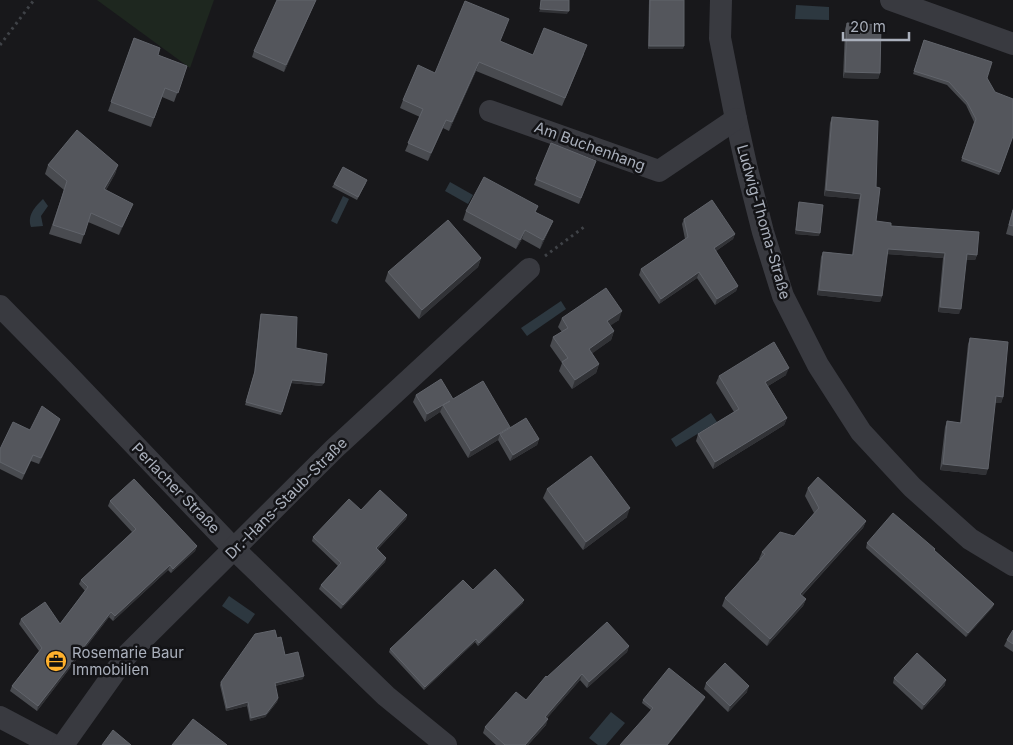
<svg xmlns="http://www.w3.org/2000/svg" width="1013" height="745" viewBox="0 0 1013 745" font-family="Inter,sans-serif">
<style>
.green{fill:#1e271f}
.water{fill:#2d3840}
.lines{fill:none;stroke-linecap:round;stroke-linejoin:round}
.path{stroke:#3f4247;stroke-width:3;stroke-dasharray:2.5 4;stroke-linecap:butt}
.minor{stroke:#393a40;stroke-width:22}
.wall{fill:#494b50}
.shaded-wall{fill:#313236}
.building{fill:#54565c;stroke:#61646b}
.labels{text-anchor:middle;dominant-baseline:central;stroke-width:5;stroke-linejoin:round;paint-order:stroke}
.street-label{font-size:15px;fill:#aab0bc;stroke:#131316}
.poi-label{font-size:15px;fill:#aab0bc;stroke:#131316;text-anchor:start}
</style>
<rect width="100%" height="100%" fill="#18181b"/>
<polygon class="green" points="97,0 214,0 190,68"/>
<g class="water">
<polygon points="796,5 829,7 829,20 795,19"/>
<polygon points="450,182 473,195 468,204 445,191"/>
<polygon points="343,196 349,199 337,224 331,221"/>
<path d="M43,199L48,206L41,216L43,226L31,227C27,215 35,207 43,199Z"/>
<polygon points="561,301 566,309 527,336 521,328"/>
<polygon points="711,413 717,422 676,447 671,439"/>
<polygon points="229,596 255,614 248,624 222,606"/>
<polygon points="611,712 625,723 606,745 598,745 589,738"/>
</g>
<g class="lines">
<g class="path">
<polyline points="0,45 34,0"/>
<polyline points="545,256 584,227"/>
</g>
<g class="minor">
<polyline points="721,0 720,38 736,119 747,169 763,232 783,296 818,365 861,432 912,487 970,539 1013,565"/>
<polyline points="891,0 1013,44"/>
<polyline points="490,111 659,171 736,119"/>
<polyline points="0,306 63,370 234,549 386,696 446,745"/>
<polyline points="0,717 53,745"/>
<polyline points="63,745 127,655 334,449 529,269"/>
</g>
</g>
<g class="wall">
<polygon points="316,0 284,72 252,57 254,51"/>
<polygon points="649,0 684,0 683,49 648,49"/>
<polygon points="847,23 880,73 878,79 843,78 845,29"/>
<polygon points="134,38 158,55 187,66 174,102 162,97 151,127 108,111"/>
<polygon points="924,40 987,78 1013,136 999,175 961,161 974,122 966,105 947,85 913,74"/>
<polygon points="500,41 533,55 584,54 562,106 476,71 449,131 443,128 428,161 405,151 420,117 400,108 403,100 435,73"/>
<polygon points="832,117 876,187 876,221 977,255 975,260 966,260 959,314 938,312 943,258 887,254 882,296 880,302 817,295 821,257 823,252 852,255 859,199 824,196 830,123"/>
<polygon points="551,143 596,161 579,204 534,185"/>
<polygon points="48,165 118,165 115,174 106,190 129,213 119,235 88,222 81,244 49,234 64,190 45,174"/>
<polygon points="366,183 357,200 332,187 334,184"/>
<polygon points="799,202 819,236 795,234 798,205"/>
<polygon points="538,206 535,212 553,221 549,230 540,249 522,239 516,249 463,220 466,211"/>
<polygon points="1013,208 1013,236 1006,234"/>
<polygon points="684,219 735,234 733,239 716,251 738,286 736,291 715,305 697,278 659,304 639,275 641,269 685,239 682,224"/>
<polygon points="481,258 478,267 419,319 385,281 388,272"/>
<polygon points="261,314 296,348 322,386 291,383 281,415 245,405 254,374 260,317"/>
<polygon points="562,318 619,320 610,325 614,331 611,340 592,353 599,364 596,373 572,389 559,371 562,363 550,346 553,337 562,332 558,327"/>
<polygon points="970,338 1003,397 1001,403 995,403 986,475 940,470 945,427 947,421 960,423 968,344"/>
<polygon points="786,375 768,386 787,418 784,425 713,469 696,441 698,434 734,412 716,383 719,376"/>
<polygon points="416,395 453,399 510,428 539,439 537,445 510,461 498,440 468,458 440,412 425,422 413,402"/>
<polygon points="60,419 39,464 31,461 22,480 0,469 0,449 30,430"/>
<polygon points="808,488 866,521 863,528 802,596 806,599 803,606 767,646 722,606 725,598 760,559 759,559 762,552 794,536 814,513 805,496"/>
<polygon points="547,489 627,517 583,550 543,498"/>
<polygon points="110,501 197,546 195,551 171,573 168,570 113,621 109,617 37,711 10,691 12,686 39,651 19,624 21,619 60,624 85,591 79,584 81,580 132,532 108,506"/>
<polygon points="361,510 407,515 406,519 378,549 386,558 385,562 341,609 319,589 321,585 338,566 312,541 313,537"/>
<polygon points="867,543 935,549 934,550 994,604 992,608 966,637 866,548"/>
<polygon points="473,590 523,603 478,646 475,642 424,690 389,652 390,649"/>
<polygon points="1013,630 1013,652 1004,646 1007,640"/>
<polygon points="277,638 285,655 303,679 275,686 278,698 277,702 265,717 250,721 247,706 226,711 220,685 221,682"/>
<polygon points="629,646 627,652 587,688 580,680 547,718 546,725 528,745 496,745 483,733 485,727 526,700 547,677"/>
<polygon points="894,678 945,685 922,710 893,683"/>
<polygon points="706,683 747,692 728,712 704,689"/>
<polygon points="643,700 704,700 651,710 642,703"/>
</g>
<g class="shaded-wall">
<polygon points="316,0 284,72 286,65"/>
<polygon points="540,9 569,11 567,14 539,12"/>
<polygon points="649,46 684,46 683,49 648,49"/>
<polygon points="479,62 476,71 449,131 452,122"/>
<polygon points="845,72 880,73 878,79 843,78"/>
<polygon points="446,120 443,128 428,161 431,153"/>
<polygon points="118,165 115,174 101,198 104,189"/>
<polygon points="826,190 861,194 859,199 824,196"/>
<polygon points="133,204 129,213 119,235 122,227"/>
<polygon points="553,221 549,230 540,249 543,240"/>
<polygon points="525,230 522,239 516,249 520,240"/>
<polygon points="796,230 820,233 819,236 795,234"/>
<polygon points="735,234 733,239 712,254 714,248"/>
<polygon points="888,249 945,253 943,258 886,254"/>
<polygon points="967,254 977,255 975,260 965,260"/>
<polygon points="481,258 478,267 419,319 422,310"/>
<polygon points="699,272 697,278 659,304 661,299"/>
<polygon points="738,286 736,291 715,305 717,299"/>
<polygon points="819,290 882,296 880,302 817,295"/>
<polygon points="940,307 961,309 959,314 938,312"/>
<polygon points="622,311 619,320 604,330 607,321"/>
<polygon points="614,331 611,340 586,358 589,349"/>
<polygon points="599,364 596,373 572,389 575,380"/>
<polygon points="789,368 786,375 763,389 765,382"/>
<polygon points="292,380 324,383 322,386 291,383"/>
<polygon points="996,396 1003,397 1001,403 994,403"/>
<polygon points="450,401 443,405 440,412 425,422 427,414"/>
<polygon points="787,418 784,425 713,469 715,462"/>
<polygon points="60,419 58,425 39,464 41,458"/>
<polygon points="510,427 508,434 500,434 498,440 468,458 471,451"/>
<polygon points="539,439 537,445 510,461 513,455"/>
<polygon points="943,464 988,469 986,475 940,470"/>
<polygon points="630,508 627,517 583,550 586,542"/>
<polygon points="407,515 406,519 375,552 376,548"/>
<polygon points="866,521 863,528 797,601 800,594"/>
<polygon points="197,546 195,551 171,573 173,569"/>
<polygon points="386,558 385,562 341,609 343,605"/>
<polygon points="170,565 168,570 113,621 115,616"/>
<polygon points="806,599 803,606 767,646 770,639"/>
<polygon points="524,600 523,603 478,646 479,643"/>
<polygon points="994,604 992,608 966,637 968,633"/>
<polygon points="111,612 109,617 37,711 38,706"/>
<polygon points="476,639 475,642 424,690 425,687"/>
<polygon points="629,646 627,652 587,688 589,682"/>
<polygon points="582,674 580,680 543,723 545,717"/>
<polygon points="304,676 303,679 274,686 275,683"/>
<polygon points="946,680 945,685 922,710 924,705"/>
<polygon points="749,686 747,692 728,712 730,706"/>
<polygon points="705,697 704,700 668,745 667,745"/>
<polygon points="278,698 277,702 265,717 250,721 251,718"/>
<polygon points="248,702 247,706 226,711 227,708"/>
<polygon points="548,719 546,725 528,745 525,745"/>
</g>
<g class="building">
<polygon points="277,0 316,0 286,65 254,51"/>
<polygon points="541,0 569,0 569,11 540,9"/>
<polygon points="650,0 684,0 684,46 649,46"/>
<polygon points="465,1 509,19 500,41 533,55 544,28 587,45 565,98 479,62 452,122 446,120 431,153 408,143 423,109 403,100 418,65 435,73"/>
<polygon points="847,23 881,25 880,73 845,72"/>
<polygon points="134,38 160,48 158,55 187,66 178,93 165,88 154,118 111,102"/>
<polygon points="924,40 992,62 987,78 995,92 1013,99 1013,136 1000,172 962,158 976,119 967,102 949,82 914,71"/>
<polygon points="832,117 878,121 876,187 880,188 876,221 891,223 891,226 979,232 977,255 967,254 961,309 940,307 945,253 888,249 882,296 819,290 823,252 853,255 861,194 826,190"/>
<polygon points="77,130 118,165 104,189 133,204 122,227 91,213 84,235 53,225 67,181 48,165"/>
<polygon points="551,143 596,161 581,198 536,179"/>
<polygon points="343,167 367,180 358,197 334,184"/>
<polygon points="484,177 538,206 535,212 553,221 543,240 525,230 520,240 466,211"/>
<polygon points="712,200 735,234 714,248 738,286 717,299 699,272 661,299 641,269 688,237 684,219"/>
<polygon points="799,202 823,205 820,233 796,230"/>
<polygon points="1013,210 1013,226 1009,225"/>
<polygon points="448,220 481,258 422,310 388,272"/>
<polygon points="606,288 622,311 607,321 614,331 589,349 599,364 575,380 562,362 568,358 553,337 568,328 562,318"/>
<polygon points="261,314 297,317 296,348 327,354 324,383 292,380 282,412 246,402 255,371"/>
<polygon points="970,338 1008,342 1003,397 996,396 988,469 943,464 947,421 961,423"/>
<polygon points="774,342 789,368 765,382 787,418 715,462 698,434 739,409 719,376"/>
<polygon points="441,379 453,399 483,381 510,427 471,451 443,405 450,401 427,414 416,395"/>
<polygon points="42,406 60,419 41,458 33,455 24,474 0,462 0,449 13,422 30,430"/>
<polygon points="526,418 539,439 513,455 500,434"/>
<polygon points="591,456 630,508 586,542 547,489"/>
<polygon points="818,477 866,521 800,594 806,599 770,639 725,598 765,554 762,552 780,532 794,536 819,508 808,488"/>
<polygon points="134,479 197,546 173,569 170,565 115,616 111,612 38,706 12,686 42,648 21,619 45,602 60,624 88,587 81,580 136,529 110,501"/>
<polygon points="380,490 407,515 376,548 386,558 343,605 321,585 341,563 313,537 349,499 361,510"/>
<polygon points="893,513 935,549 934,550 994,604 968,633 867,543"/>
<polygon points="495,569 524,600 479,643 476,639 425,687 390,649 463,580 473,590"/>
<polygon points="607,622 629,646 589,682 582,674 545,717 548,719 525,745 505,745 485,727 516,692 526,700 546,676 547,677"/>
<polygon points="275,630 277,638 281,637 285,655 298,652 304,676 275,683 278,698 266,714 251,718 248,702 227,708 221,682 255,634"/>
<polygon points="1013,630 1013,644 1007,640"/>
<polygon points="917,653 946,680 924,705 894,678"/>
<polygon points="725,663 749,686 730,706 706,683"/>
<polygon points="669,668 705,697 667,745 620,745 653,708 643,700"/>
<polygon points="193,719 227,745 172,745"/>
<polygon points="113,730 131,745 102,745"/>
</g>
<defs>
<g id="office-disc" transform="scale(1.125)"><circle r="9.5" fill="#ffb12c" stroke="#131316"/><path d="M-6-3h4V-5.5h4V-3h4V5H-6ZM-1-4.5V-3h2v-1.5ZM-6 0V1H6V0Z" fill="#111"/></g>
</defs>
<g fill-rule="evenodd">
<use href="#office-disc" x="56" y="661"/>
</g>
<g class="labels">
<g class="street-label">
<text transform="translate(590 146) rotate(20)">Am Buchenhang</text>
<text transform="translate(764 222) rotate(74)">Ludwig-Thoma-Straße</text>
<text transform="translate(176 488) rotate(46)">Perlacher Straße</text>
<text transform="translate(286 498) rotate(-45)">Dr.-Hans-Staub-Straße</text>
</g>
<g class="poi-label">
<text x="72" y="652">Rosemarie Baur<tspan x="72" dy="17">Immobilien</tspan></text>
</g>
</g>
<path d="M843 32v8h66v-8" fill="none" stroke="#aab0bc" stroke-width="2.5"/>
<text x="850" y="32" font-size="15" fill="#aab0bc" stroke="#131316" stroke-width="4" paint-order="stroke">20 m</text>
</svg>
